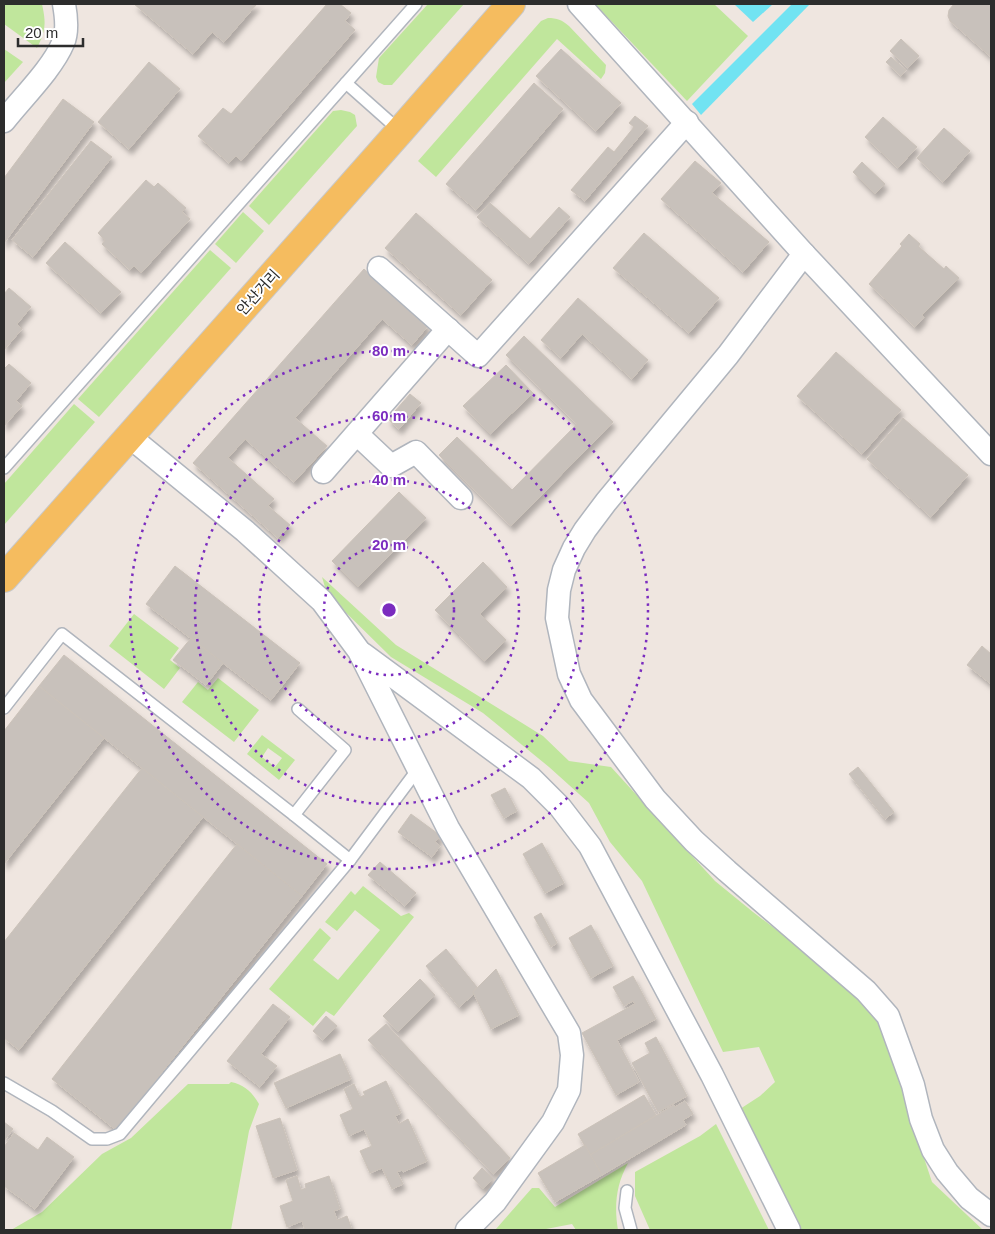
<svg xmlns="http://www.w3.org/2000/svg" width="995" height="1234" viewBox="0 0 995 1234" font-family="Helvetica,'Noto Sans KR',sans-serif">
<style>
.green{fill:#c0e69c;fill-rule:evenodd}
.water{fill:#71e3f2}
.building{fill:#c8c1bb;stroke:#cbc2b9;filter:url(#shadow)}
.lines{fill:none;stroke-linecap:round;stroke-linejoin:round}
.service-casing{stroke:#b0b5bd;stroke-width:14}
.minor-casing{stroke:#b0b5bd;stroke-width:25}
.primary-casing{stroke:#c8c8c8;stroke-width:30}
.service{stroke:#fff;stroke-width:11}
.minor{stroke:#fff;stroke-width:22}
.primary{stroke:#f5bc5f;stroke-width:28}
.ring{fill:none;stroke:#7b2cbf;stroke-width:2.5;stroke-dasharray:2.5 5}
.labels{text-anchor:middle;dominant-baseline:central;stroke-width:4;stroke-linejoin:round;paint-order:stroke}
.street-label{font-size:15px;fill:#2d2d2d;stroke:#fff}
.centre{fill:#7b2cbf;stroke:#fff;stroke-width:2.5}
.ring-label{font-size:15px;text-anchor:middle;font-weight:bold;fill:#7b2cbf;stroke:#fff;stroke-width:4;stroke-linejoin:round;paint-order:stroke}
</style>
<defs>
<filter id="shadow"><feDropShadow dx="3" dy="5.5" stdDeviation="2.5" flood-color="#0004"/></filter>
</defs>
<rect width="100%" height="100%" fill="#efe6e0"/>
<g class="green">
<path d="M4,4H42C46,23 46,30 37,48L4,24Z"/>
<polygon points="428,4 464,4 392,85 384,85 378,82 376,77 379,58"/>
<polygon points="595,4 714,4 748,36 687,101"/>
<path d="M548,18C557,18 562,20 569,26L606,65L605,73L601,79L557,39L436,177L418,161L541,21Z"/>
<polygon points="4,49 23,62 4,83"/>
<polygon points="341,110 350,112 355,115 357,126 269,225 249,206 333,111"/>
<polygon points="243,212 264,231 236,263 215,244"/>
<polygon points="210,250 231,268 99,417 78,399"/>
<polygon points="74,404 95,422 4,525 4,484"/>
<polygon points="322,577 396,645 543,736 569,761 611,767 715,881 753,912 841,979 879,1020 898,1064 908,1110 932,1182 983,1230 801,1230 740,1109 760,1096 775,1082 759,1047 723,1052 642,881 610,842 589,803 549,767 483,713 391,657 327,594"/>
<polygon points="134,614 179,648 170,660 180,668 164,689 109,646"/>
<polygon points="218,678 259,710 234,742 182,702 198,682 208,690"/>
<path d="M262,735L295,760L279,780L247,754ZM268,748L282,758L275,767L262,757Z"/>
<polygon points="363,886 401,916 409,913 414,917 334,1016 326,1011 313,1026 269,989 320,928 331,938 313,960 338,980 380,930 355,910 337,931 325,922 351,891 355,895"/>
<path d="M231,1082C245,1085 252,1092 259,1104L249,1131L231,1230H11L42,1212L102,1154L131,1138L188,1084H229Z"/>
<polygon points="716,1124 769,1230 650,1230 635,1196 635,1172 700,1136"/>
<path d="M628,1163C616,1185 614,1206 618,1230H576L572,1224L541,1230L496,1229L532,1188H539L555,1207Z"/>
</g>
<g class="water">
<polygon points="734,4 773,4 753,22"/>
<polygon points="792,4 810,4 701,115 692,104"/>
</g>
<g class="building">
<polygon points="134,4 257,4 224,42 212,32 193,54"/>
<polygon points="327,4 340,4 351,13 345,21 355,30 241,161 236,156 229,163 198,136 223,108 231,114"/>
<polygon points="954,4 991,4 991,57 950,21 948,16 949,10"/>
<polygon points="901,39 919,56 908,68 890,51"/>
<polygon points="561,49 621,103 596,131 536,76"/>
<polygon points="891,57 906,70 901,76 886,62"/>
<polygon points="149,62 180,89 129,149 98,122"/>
<polygon points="534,83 563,109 476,210 446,184"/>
<polygon points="63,99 94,122 4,243 4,178"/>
<polygon points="635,116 648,126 585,201 571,190 608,147 614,152 634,127 629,123"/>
<polygon points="883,117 917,147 898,168 865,137"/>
<polygon points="944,128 970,151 943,182 917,158"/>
<polygon points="91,141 112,157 33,257 12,240"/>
<polygon points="695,161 721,183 712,193 769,242 743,272 661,199"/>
<polygon points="862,162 885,184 875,194 853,172"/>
<polygon points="146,180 154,187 158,183 186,208 182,212 190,219 141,273 134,266 130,270 102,244 105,240 98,233"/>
<polygon points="490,203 530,239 559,207 570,217 529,264 477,217"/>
<polygon points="416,213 492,280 461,315 385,248"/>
<polygon points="644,233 719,298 689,333 613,268"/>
<polygon points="909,234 920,244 918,246 944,269 946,266 959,278 922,315 924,317 915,327 869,284 902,246 900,244"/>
<polygon points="65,242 121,292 101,313 46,263"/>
<polygon points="364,269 428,326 412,345 382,319 295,418 327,446 294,482 245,439 228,458 274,499 268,506 290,525 278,538 193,463"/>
<polygon points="9,288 31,307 17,324 22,329 4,350 4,294"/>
<polygon points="578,298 648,360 632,379 582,334 561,358 541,340"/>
<polygon points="524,336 613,422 511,526 439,455 457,437 512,490 577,424 506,355"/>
<polygon points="836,352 901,410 862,454 797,396"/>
<polygon points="9,364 31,383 16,401 22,406 4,426 4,369"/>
<polygon points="506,365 533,393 490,434 463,406"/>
<polygon points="410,394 421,403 399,429 388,419"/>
<polygon points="903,418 968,475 931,517 867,459"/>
<polygon points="399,492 426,518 358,587 332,561"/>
<polygon points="483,562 507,587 480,614 506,640 484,661 435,610"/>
<polygon points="175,566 300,663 271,700 146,604"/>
<polygon points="191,638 223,663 206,685 173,660"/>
<polygon points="982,646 991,654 991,684 967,665"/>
<polygon points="64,655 327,864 302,896 39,686"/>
<polygon points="39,686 104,738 4,864 4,731"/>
<polygon points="858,767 894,812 885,819 849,774"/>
<polygon points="142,768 203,817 19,1050 4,1038 4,942"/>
<polygon points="505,788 517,811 504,818 491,795"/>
<polygon points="411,814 441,836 435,842 440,846 432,857 398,832"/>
<polygon points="542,843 564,883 545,893 523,854"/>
<polygon points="237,844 302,896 116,1130 52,1079"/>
<polygon points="380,862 416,893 405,906 368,875"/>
<polygon points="541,913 557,943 551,947 534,917"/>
<polygon points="591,925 613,966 591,978 569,938"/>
<polygon points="446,949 477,987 473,992 474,994 459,1007 426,966"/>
<polygon points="496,969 519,1015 491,1029 473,992"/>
<polygon points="633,976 656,1019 617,1040 639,1082 616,1095 582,1033 635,1004 633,1001 624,1006 613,987"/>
<polygon points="420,979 435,995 398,1032 383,1016"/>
<polygon points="273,1004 290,1017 261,1054 277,1066 260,1087 227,1061"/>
<polygon points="326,1016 337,1026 323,1040 313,1031"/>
<polygon points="386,1024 510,1158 493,1174 368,1040"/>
<polygon points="656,1037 687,1096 658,1112 632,1063 650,1053 645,1043"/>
<polygon points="340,1054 351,1079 286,1108 274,1083"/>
<polygon points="386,1081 401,1113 395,1116 399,1124 408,1119 427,1161 403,1172 402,1170 397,1172 403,1184 392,1189 382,1168 370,1173 360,1151 372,1146 364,1129 349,1136 340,1115 353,1109 344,1089 354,1084 360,1097 365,1095 363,1092"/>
<polygon points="644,1095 656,1115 590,1155 578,1134"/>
<polygon points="685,1101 693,1114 683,1120 686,1125 602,1175 590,1155 674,1105 675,1107"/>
<polygon points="280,1118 297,1170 273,1178 256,1126"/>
<polygon points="4,1122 13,1129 4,1141"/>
<polygon points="14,1133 38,1150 47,1137 74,1157 35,1209 4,1186 4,1147"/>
<polygon points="585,1145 602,1175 555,1202 538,1173"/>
<polygon points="482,1168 493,1179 483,1189 473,1178"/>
<polygon points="297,1176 301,1190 306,1188 305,1184 329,1176 340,1209 334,1211 337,1220 347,1216 352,1230 305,1230 302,1221 287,1227 280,1206 293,1201 286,1180"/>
</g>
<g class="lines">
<g class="service-casing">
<g id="service">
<polyline points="400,131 346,83 416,4"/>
<polyline points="4,468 346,83"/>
<polyline points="4,708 62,634 294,815 345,750 298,709"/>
<polyline points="294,815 350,860"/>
<polyline points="4,1083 52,1111 92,1139 107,1139 120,1134 350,860 418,769"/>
<polyline points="627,1191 625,1208 631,1230"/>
</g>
</g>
<g class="minor-casing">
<g id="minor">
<polyline points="579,4 804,254 991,454"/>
<path d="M4,121C22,98 52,69 63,43C68,32 66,15 64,4"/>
<polyline points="804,254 728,355 606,502 585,530 574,548 564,570 559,590 557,618 569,674 581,700 655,799 694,841 727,871 866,991 888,1016 913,1085 921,1119 933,1150 947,1172 969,1198 991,1215"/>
<polyline points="379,268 478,356 687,122"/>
<polyline points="357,434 391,466 416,452 461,498"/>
<polyline points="130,437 245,531 322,601 359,651 448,828 569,1033 572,1055 569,1090 553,1122 495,1202 467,1230"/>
<polyline points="323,472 448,329"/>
<polyline points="363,654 531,778 560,807 590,846 712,1075 789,1230"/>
</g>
</g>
<g class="primary-casing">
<polyline id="primary" points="4,578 400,131 511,4"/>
</g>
<use href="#service" class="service"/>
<use href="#minor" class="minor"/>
<use href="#primary" class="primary"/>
</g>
<g class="ring">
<circle cx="389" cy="610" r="65"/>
<circle cx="389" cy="610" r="130"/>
<circle cx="389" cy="610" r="194"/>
<circle cx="389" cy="610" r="259"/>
</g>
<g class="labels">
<g class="street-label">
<text transform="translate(258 292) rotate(-48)">안산거리</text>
</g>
</g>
<circle cx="389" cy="610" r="8" class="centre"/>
<g class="ring-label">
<text x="389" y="356">80 m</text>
<text x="389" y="421">60 m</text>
<text x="389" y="485">40 m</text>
<text x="389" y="550">20 m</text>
</g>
<rect width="995" height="1234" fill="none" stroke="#2d2d2d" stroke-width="10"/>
<path d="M18 38v8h65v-8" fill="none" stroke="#2d2d2d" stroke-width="2.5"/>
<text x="25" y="38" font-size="15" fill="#2d2d2d" stroke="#ffffff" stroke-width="4" paint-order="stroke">20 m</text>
</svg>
